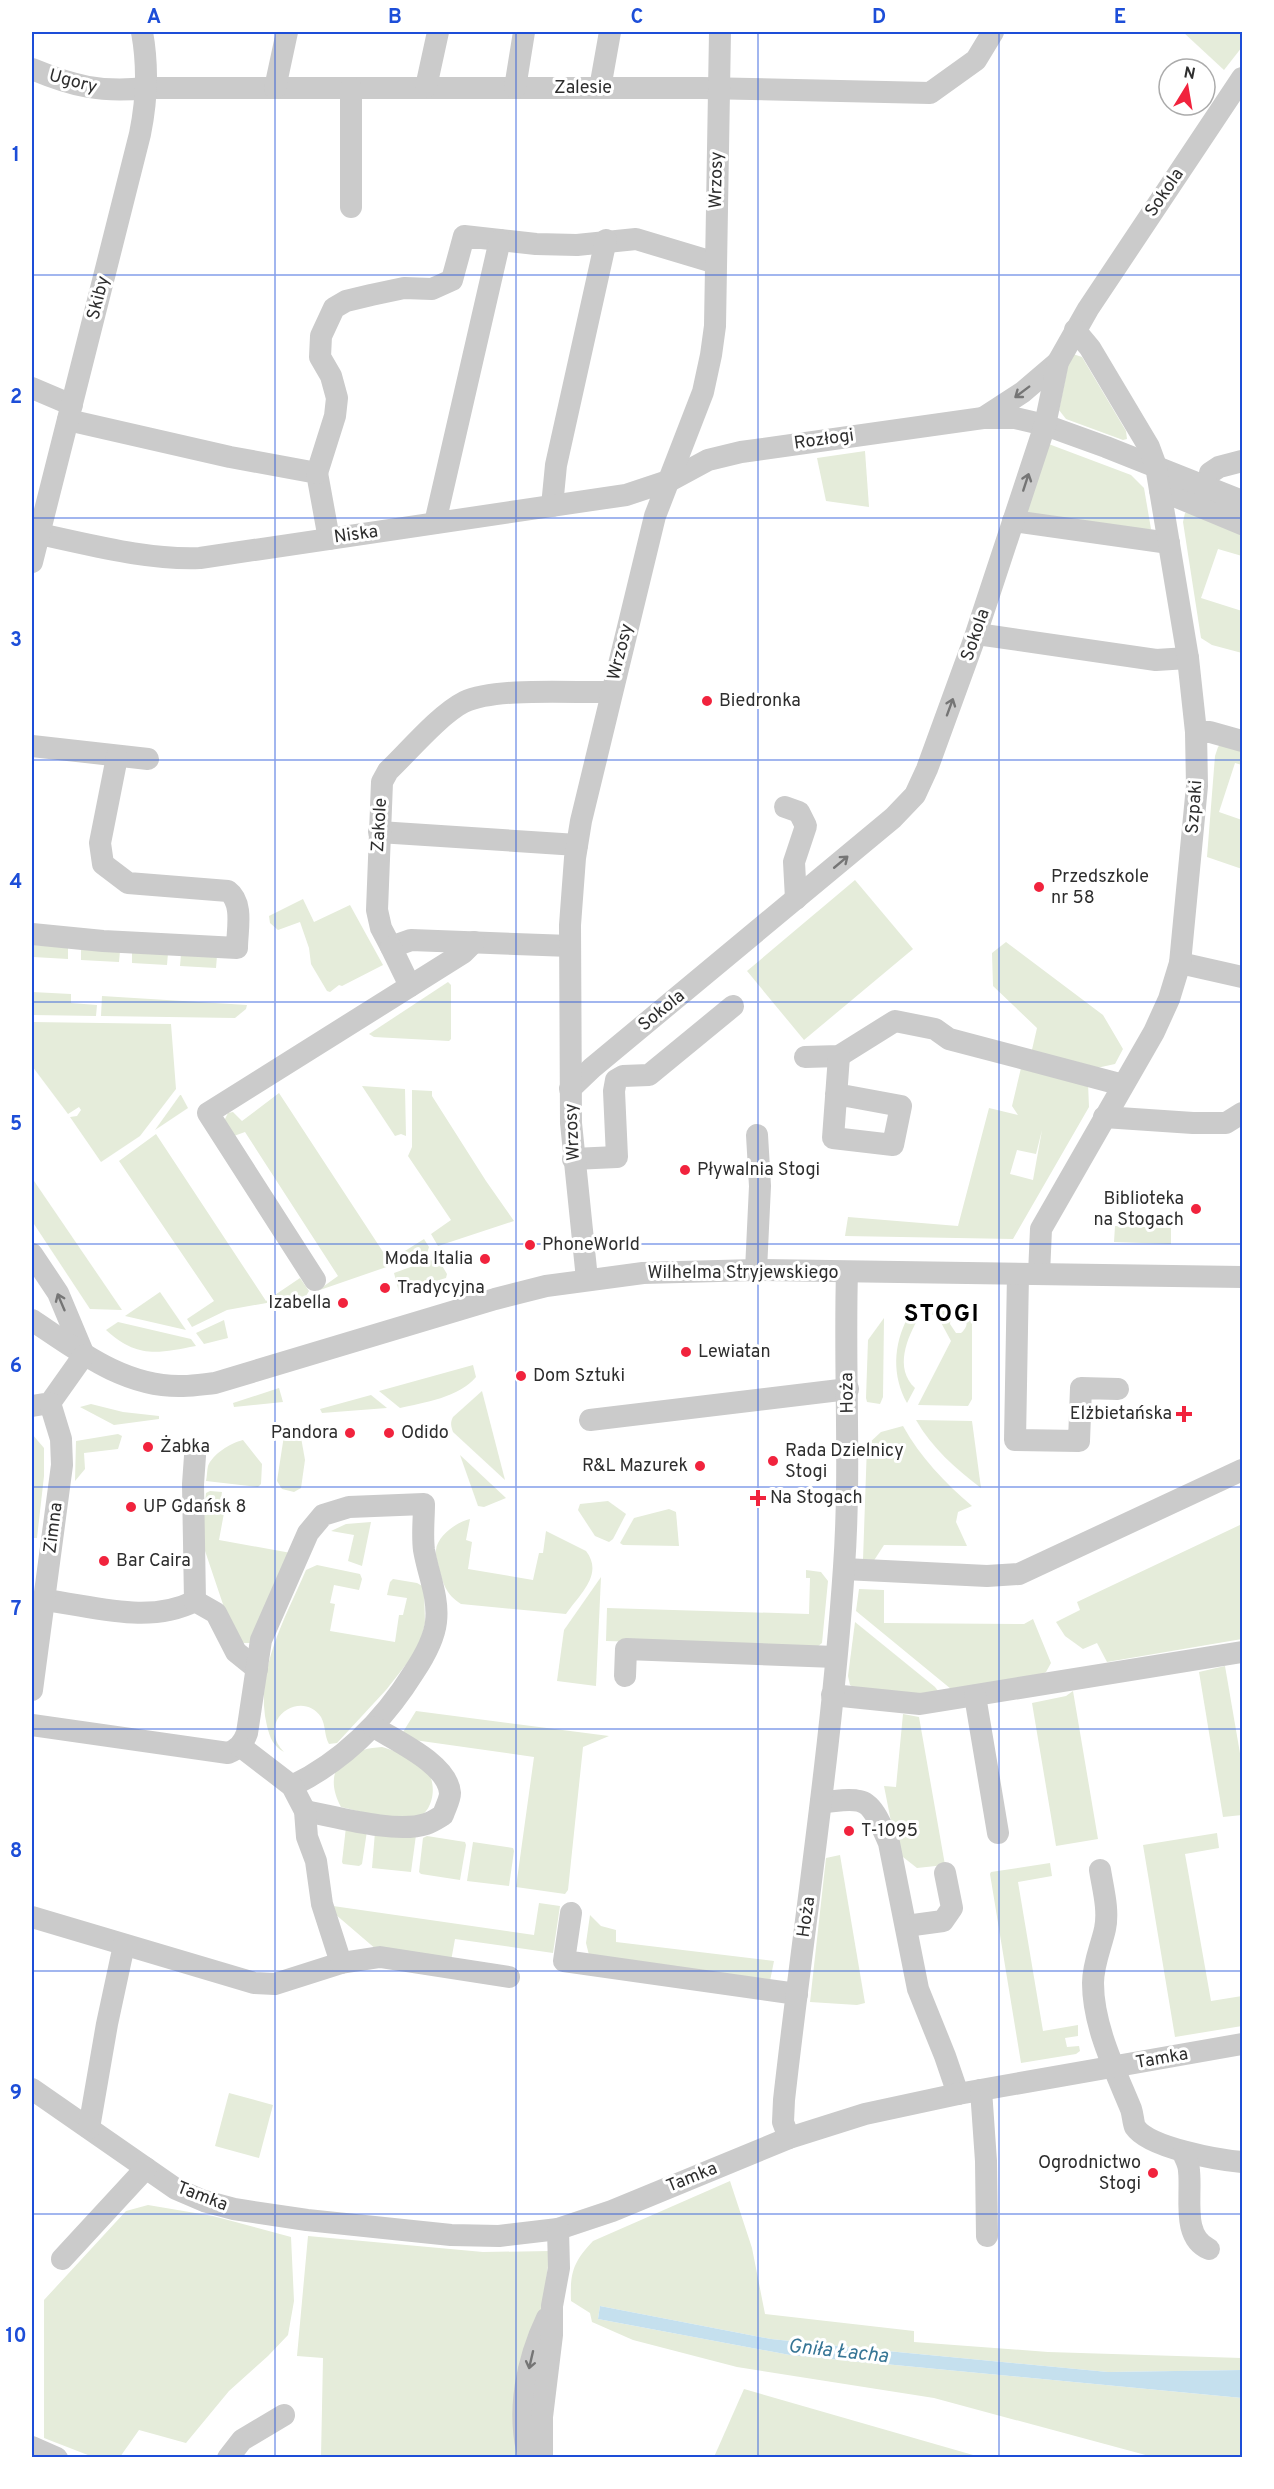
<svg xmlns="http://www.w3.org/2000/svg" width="1274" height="2489" viewBox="0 0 1274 2489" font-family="Overpass,sans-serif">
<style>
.green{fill:#e5ecda;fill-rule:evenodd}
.water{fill:#c5e0ee}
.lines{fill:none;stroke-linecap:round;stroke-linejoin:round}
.minor{stroke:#cbcbcb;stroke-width:22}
.oneway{stroke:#757575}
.grid{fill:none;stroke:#1d4ed8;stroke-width:1.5;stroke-opacity:0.55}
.poi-dot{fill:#f1233d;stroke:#fff;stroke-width:2}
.labels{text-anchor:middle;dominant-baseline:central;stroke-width:6;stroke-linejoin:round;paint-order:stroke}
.street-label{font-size:18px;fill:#2e2e2e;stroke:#fff}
.poi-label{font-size:18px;fill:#2e2e2e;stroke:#fff;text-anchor:start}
.water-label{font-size:20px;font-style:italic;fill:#367595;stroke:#fff}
.district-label{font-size:24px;font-weight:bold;letter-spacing:1.5px;fill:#000;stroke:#fff}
.neatline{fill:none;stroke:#1d4ed8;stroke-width:2}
.grid-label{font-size:20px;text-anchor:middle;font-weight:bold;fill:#1d4ed8}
</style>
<rect width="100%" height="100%" fill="#fff"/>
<g class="green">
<polygon points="1183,32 1242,32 1242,47 1224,70"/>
<polygon points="1073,354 1082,357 1126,431 1127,439 1123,440 1066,419 1059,410 1070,356"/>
<polygon points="1046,443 1131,475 1144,488 1151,529 1138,533 1022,516"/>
<polygon points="865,451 869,507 826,501 817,458"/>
<polygon points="1190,511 1242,532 1242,556 1218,549 1201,598 1242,611 1242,653 1212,645 1201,638 1183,522 1185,513"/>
<polygon points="1222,743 1242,750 1242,765 1235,763 1219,812 1242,820 1242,869 1207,857 1215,756 1218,747"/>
<polygon points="855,880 913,949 804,1040 747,971"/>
<polygon points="303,899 314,922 350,905 383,965 342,986 339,985 330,992 327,991 311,964 309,948 300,922 278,930 270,923 269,916"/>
<polygon points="1006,942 1103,1015 1123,1049 1115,1064 1092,1069 1031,1054 1037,1028 993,986 992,953"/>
<polygon points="33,945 68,947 68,959 33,957"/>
<polygon points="81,948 120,951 119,962 81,960"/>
<polygon points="132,951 168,953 167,965 132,963"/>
<polygon points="181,954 217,956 216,968 180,966"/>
<polygon points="448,982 451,985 451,1039 449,1041 374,1037 369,1034"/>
<polygon points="32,992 71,994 71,1003 97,1005 96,1016 32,1015"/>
<polygon points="102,996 247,1005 246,1009 235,1018 101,1016"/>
<polygon points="32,1022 171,1024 176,1089 140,1136 101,1162 70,1117 77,1116 81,1110 79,1107 68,1114 32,1066"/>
<path d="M1021,1068L1088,1083L1089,1107L1013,1239L845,1236L848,1217L958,1226L989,1108L1018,1115L1012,1106ZM1042,1130L1033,1180L1010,1174L1017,1150L1036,1154Z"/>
<polygon points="362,1086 405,1089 406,1136 401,1134 395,1136"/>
<polygon points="412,1090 432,1091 432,1096 486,1181 514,1221 438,1246 431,1234 451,1220 408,1156 412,1147"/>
<polygon points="279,1093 389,1261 424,1239 429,1247 427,1253 317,1291 338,1276 245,1132 231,1137 224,1121 228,1113 233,1112 242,1121"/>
<polygon points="181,1095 188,1108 155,1130 180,1095"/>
<polygon points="156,1134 266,1301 300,1278 309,1291 306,1296 227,1310 192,1327 187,1319 214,1301 119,1161"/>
<polygon points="32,1178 122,1310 90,1309 32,1221"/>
<polygon points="1115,1226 1171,1228 1171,1244 1114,1242"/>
<polygon points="430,1260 441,1264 447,1274 446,1278 399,1292 394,1273"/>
<polygon points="160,1292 186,1330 125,1316"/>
<path d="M933,1311H948L947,1314L951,1317L950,1324L956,1333H961C965,1330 969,1323 965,1319H972V1399L968,1406L918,1405L951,1341L938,1317L936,1314L932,1315Z"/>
<path d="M917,1315L919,1317C907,1338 894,1368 915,1388L907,1403C892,1376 893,1345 908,1317L911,1319Z"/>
<polygon points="884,1318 883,1397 880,1404 867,1402 866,1398 868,1340"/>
<polygon points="224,1320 228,1338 204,1344 196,1333"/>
<path d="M118,1322L191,1339L196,1346C158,1353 138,1359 106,1330Z"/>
<path d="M473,1365L476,1377C460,1397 423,1403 400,1408L379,1391Z"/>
<polygon points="279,1388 283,1402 234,1407 233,1403"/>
<path d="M482,1391L505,1480L453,1432C451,1426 450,1423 453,1417Z"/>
<polygon points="371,1395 387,1408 322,1413 320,1409"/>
<polygon points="91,1404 123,1412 159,1416 159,1419 114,1425 80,1407"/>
<path d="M916,1420L972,1421L981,1488C956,1469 932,1448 916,1420Z"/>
<polygon points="299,1426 305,1460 301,1488 294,1492 282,1489 277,1481 285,1429"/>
<path d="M903,1426C921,1458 944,1482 972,1506L958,1512L956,1522L967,1546L884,1545L873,1562L863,1560L867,1445L881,1432Z"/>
<polygon points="32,1434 44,1448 44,1476 37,1538 32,1538"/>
<polygon points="118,1434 122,1436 118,1449 84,1453 85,1469 75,1481 76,1441"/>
<path d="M243,1440L262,1464L261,1484L258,1487L206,1481C207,1477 207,1470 208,1466C213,1454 230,1443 243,1440Z"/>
<polygon points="460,1455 506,1498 484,1507 478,1506"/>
<polygon points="210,1491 222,1492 219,1512 224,1513 219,1540 291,1553 250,1643 244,1643 234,1637 201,1539 206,1493"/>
<polygon points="608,1501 626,1514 613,1539 609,1542 595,1536 578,1510 580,1504"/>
<polygon points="669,1509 676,1512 679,1546 623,1545 620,1543 634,1518"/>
<path d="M470,1519L466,1540L472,1542L468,1569L533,1580L539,1553H543L546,1531L586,1551C604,1574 580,1594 566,1614L461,1604C445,1594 442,1581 438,1564C437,1560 435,1554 436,1550C437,1536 458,1521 470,1519Z"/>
<polygon points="371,1522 362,1566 348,1561 354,1535 331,1531 346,1524"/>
<polygon points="1242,1524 1242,1639 1107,1662 1097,1643 1083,1649 1065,1636 1056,1622 1080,1610 1077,1602"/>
<path d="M317,1565L360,1574L362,1579L359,1590L334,1585L330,1603L335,1604L330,1631L395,1642L399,1615H403L407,1598L387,1595L390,1582L393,1579L417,1583L424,1587L425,1623L419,1648L386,1690L337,1743L329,1744C324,1735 326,1726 321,1717C302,1688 254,1720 284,1752C273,1746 270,1738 267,1726C254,1671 285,1619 306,1570Z"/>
<polygon points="806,1570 821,1572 828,1581 822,1643 817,1647 606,1641 607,1608 809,1614 810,1578 806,1578"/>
<polygon points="601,1577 596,1686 557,1681 564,1630"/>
<polygon points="859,1589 884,1590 884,1623 1024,1624 1033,1619 1051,1663 1046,1672 1040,1675 951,1689 856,1611"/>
<polygon points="855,1622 935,1687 938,1691 923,1695 855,1688 850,1685 848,1676"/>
<polygon points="1225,1666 1242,1765 1242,1815 1223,1817 1199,1672"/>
<polygon points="1073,1691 1098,1839 1056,1846 1032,1703 1066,1696"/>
<polygon points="416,1711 609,1736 583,1747 568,1890 565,1894 516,1887 534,1757 407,1739 403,1732"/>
<polygon points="903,1714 919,1717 945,1865 917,1868 903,1857 896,1847 884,1786 896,1787"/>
<path d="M382,1747C396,1751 418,1759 427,1771C438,1785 433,1814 415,1819C397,1823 360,1811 341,1807C321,1770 345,1749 382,1747Z"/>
<polygon points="346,1827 367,1831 362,1864 359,1866 343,1864 342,1862"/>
<polygon points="375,1832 416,1835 411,1872 372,1868"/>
<polygon points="1217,1833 1219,1848 1185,1854 1211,2001 1242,1996 1242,2026 1175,2037 1143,1845"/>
<polygon points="427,1836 465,1842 466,1845 460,1880 421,1874 419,1872 423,1838"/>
<polygon points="473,1842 513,1848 514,1851 509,1886 467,1881"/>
<polygon points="840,1855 865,2003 857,2005 810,2002 826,1858"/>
<polygon points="1050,1863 1052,1876 1018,1882 1043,2031 1078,2025 1078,2036 1065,2038 1067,2047 1079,2046 1080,2051 1076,2054 1021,2063 990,1874 991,1872"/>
<polygon points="539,1903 560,1906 553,1953 455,1939 451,1961 377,1950 335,1914 333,1906 534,1935"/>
<polygon points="590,1915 601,1926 616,1930 616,1942 774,1961 770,1981 589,1955 586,1943"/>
<polygon points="229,2093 273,2105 259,2158 215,2146"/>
<path d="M730,2181L752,2248L765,2314L914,2331V2342L1048,2352L1242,2358V2370L1108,2372L887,2351L771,2339L600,2306L598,2319L790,2355L1242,2398V2457H1153L934,2398L737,2367L633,2340L592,2322L590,2313L571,2301C570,2273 573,2262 593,2241Z"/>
<polygon points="148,2205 213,2216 291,2237 294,2301 288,2335 268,2356 229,2391 186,2443 139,2430 120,2457 93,2457 44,2438 44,2300 126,2211"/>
<polygon points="308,2236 483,2252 550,2251 523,2457 321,2457 323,2358 297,2356"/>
<polygon points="744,2389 980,2457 714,2457"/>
</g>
<polygon class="water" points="600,2306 771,2339 887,2351 1108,2372 1242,2370 1242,2398 790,2355 598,2319"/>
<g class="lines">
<g class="minor">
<path d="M32,69C73,86 101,93 146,88H702L930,93L976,60L993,32"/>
<polyline points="426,87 438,32"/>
<polyline points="275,88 287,32"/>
<polyline points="351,88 351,207"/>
<polyline points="515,88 524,32"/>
<polyline points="600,88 610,32"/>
<polyline points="32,388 72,405"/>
<polyline points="983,418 1023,392 1058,362"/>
<polyline points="68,420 230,457 317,473 329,539"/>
<polyline points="317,473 335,416 337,398 331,376 320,357 321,336 334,308 346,301 371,295 404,288 432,289 452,280 464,236 536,244 577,245 636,239 716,263"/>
<polyline points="1210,473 1219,467 1242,461"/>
<polyline points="1160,490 1242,524"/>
<polyline points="552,506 556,465 606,240"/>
<polyline points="1013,521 1169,543"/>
<polyline points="435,523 500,240"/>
<path d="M39,534C92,545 146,560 200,558L626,495L671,480L708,460L741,452L983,418H1015L1045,425L1106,447L1242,501"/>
<path d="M32,562L140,134C147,100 148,65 142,32"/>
<polyline points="977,634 1156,660 1188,658"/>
<polyline points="1196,732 1210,732 1242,741"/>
<polyline points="32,746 148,759"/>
<polyline points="785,807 799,812 806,826 794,862 796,899"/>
<polyline points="379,832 577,845"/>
<path d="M32,934L103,941L237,948C237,930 244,903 228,891L128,883L103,864L100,843L117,757"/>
<path d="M570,946L411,940L391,947L381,928L377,910L382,782L388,771C408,752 440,714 464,702C497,687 573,693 611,692"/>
<polyline points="391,947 410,986"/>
<polyline points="1180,963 1242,977"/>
<polyline points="805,1057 839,1056 895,1021 935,1029 949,1039 1123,1085"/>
<polyline points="570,1089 592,1068 893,818 915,795 927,769 974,640 1045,425 1058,362 1088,309 1242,78"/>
<polyline points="836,1094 901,1106 893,1145 833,1138 839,1056"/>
<polyline points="1104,1117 1193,1123 1226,1123 1242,1113"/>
<polyline points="573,1159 617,1157 614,1091 616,1080 623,1076 649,1075 733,1006"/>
<polyline points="32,1254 58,1293 84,1355"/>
<polyline points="756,1270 760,1186 757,1135"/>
<polyline points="1018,1274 1015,1440 1079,1441 1081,1388 1118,1389"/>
<polyline points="1039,1274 1041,1229 1154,1032 1169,999 1180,963 1197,786 1196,732 1188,658 1156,466 1149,447 1090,348 1075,330"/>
<polyline points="587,1279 571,1123 570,925 575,858 581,821 655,516 703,392 711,355 715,326 720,32"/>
<polyline points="315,1280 208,1113 463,953 474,942"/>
<path d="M32,1320C77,1350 125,1388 183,1386C194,1386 205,1384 215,1383L495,1299L546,1286L643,1273L756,1270L1242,1277"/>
<polyline points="32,1406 50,1403 84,1355"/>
<polyline points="590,1420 848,1389"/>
<polyline points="844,1569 987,1576 1019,1574 1242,1470"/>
<path d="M44,1600C94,1606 148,1625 195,1601L193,1484L195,1456"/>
<polyline points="195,1601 216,1613 236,1652 257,1669"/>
<polyline points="625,1676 626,1649 835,1657"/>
<polyline points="32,1690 62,1465 61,1439 50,1403"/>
<polyline points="832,1695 920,1704 1242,1652"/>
<polyline points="975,1696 998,1833"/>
<path d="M32,1725L228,1753C238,1749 243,1744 247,1733L261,1640L308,1533L323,1515L349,1507L424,1504C424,1519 422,1535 424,1550C428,1574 439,1597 436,1622C434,1640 424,1657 414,1672C384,1720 343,1761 292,1786"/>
<path d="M821,1802C833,1802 848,1798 859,1801C874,1803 883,1830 889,1843L918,1989L945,2056L958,2094"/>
<path d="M305,1811C337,1817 396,1834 426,1824C432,1822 438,1818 443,1815C445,1808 450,1800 450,1793C448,1764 396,1741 374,1727"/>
<path d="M1100,1870C1103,1889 1109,1910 1105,1929C1101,1947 1093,1964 1093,1983C1093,2026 1115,2070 1131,2109C1133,2115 1133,2122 1135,2127C1149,2148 1219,2160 1242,2162"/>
<polyline points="571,1913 564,1961 797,1994"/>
<polyline points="32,1917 254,1983 275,1984 341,1963 322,1904 316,1861 307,1837 305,1811 292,1786 240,1746"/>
<polyline points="906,1926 943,1921 952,1908 945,1873"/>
<polyline points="341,1963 380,1957 509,1977"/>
<polyline points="32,2089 176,2189 204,2201 234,2209 307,2220 451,2235 499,2236 558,2229 612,2211 789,2138 865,2114 958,2094 1242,2044"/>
<polyline points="981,2090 986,2161 987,2236"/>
<polyline points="89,2128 107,2024 124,1945"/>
<path d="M789,2138L783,2122L784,2100C804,1922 832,1745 844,1567C851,1468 844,1370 847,1272"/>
<path d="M1183,2153C1185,2158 1189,2164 1189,2171C1192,2196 1181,2237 1209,2249"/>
<polyline points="62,2259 146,2168"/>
<polyline points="32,2447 57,2458"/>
<polyline points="228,2458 242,2440 284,2415"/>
<path d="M529,2458C516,2412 527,2360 547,2318"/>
<polyline points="542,2458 542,2417 552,2335 552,2306 559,2268 558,2229"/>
</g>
</g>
<defs><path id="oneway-shaft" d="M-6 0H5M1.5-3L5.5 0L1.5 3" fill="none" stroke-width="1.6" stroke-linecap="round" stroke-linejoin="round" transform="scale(1.5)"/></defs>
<g class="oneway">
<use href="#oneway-shaft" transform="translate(1022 392) rotate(143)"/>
<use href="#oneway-shaft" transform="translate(1026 482) rotate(-72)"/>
<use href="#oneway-shaft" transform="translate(950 707) rotate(-70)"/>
<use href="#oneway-shaft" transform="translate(841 862) rotate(-40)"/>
<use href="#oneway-shaft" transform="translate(61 1302) rotate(-113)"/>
<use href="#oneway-shaft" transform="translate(531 2360) rotate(103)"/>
</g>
<path class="grid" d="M275,32V2458M516,32V2458M758,32V2458M999,32V2458M32,275H1242M32,518H1242M32,760H1242M32,1002H1242M32,1244H1242M32,1487H1242M32,1729H1242M32,1971H1242M32,2214H1242"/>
<g class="poi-dot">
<circle cx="707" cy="701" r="6"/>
<circle cx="1039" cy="887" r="6"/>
<circle cx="685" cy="1170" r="6"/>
<circle cx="1196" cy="1209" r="6"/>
<circle cx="530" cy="1245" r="6"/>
<circle cx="485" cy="1259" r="6"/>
<circle cx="385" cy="1288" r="6"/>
<circle cx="343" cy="1303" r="6"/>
<circle cx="686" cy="1352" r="6"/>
<circle cx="521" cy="1376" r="6"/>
<path d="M1181 1405h6v6h6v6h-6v6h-6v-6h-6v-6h6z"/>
<circle cx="350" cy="1433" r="6"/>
<circle cx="389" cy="1433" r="6"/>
<circle cx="148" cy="1447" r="6"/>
<circle cx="773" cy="1461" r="6"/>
<circle cx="700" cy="1466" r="6"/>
<path d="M755 1489h6v6h6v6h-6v6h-6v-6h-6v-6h6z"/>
<circle cx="131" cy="1507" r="6"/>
<circle cx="104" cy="1561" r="6"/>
<circle cx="849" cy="1831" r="6"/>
<circle cx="1153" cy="2173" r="6"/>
</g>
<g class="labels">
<g class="street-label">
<text transform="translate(73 82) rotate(15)">Ugory</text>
<text x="583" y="88">Zalesie</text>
<text transform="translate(717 180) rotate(-89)">Wrzosy</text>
<text transform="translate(1165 193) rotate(-56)">Sokola</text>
<text transform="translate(99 298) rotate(-76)">Skiby</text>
<text transform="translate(824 440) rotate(-8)">Rozłogi</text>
<text transform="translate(356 535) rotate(-8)">Niska</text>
<text transform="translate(976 635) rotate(-71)">Sokola</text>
<text transform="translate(621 652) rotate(-76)">Wrzosy</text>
<text transform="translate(1195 807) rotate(-86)">Szpaki</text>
<text transform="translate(380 825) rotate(-87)">Zakole</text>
<text transform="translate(662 1011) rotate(-39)">Sokola</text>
<text transform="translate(573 1132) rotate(-93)">Wrzosy</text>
<text x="743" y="1273">Wilhelma Stryjewskiego</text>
<text transform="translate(848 1393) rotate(-91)">Hoża</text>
<text transform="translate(54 1528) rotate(-83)">Zimna</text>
<text transform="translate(807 1917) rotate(-82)">Hoża</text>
<text transform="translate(1162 2059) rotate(-10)">Tamka</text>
<text transform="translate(692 2178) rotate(-22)">Tamka</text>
<text transform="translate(202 2197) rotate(21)">Tamka</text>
</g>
<g class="poi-label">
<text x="719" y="701">Biedronka</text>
<text x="1051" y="877">Przedszkole<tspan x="1051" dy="21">nr 58</tspan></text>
<text x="697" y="1170">Pływalnia Stogi</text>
<text x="1184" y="1199" text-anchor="end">Biblioteka<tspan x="1184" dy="21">na Stogach</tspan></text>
<text x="542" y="1245">PhoneWorld</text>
<text x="473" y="1259" text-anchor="end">Moda Italia</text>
<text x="397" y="1288">Tradycyjna</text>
<text x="331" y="1303" text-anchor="end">Izabella</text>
<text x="698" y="1352">Lewiatan</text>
<text x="533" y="1376">Dom Sztuki</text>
<text x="1172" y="1414" text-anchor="end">Elżbietańska</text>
<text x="338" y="1433" text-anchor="end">Pandora</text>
<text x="401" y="1433">Odido</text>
<text x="160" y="1447">Żabka</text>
<text x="785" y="1451">Rada Dzielnicy<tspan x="785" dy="21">Stogi</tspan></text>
<text x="688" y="1466" text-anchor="end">R&amp;L Mazurek</text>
<text x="770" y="1498">Na Stogach</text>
<text x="143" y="1507">UP Gdańsk 8</text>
<text x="116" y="1561">Bar Caira</text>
<text x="861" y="1831">T-1095</text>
<text x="1141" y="2163" text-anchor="end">Ogrodnictwo<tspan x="1141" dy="21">Stogi</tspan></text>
</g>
<g class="water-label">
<text transform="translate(838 2352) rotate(6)">Gniła Łacha</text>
</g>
<g class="district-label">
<text x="942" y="1315">STOGI</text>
</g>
</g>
<rect width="1274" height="2489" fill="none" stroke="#ffffff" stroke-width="66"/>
<g transform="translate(1187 87) rotate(11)"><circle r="28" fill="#ffffff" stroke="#ababab" stroke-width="1.5"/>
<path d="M0-4.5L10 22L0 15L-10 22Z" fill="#f1233d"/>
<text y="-9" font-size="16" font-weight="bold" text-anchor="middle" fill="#2e2e2e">N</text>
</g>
<rect x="33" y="33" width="1208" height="2423" class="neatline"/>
<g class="grid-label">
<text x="154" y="23">A</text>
<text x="395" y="23">B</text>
<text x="637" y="23">C</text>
<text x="879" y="23">D</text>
<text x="1120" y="23">E</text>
<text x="16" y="161">1</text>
<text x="16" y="403">2</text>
<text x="16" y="646">3</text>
<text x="16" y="888">4</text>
<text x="16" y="1130">5</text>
<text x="16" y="1372">6</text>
<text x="16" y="1615">7</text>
<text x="16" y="1857">8</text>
<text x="16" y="2099">9</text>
<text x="16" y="2342">10</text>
</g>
</svg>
